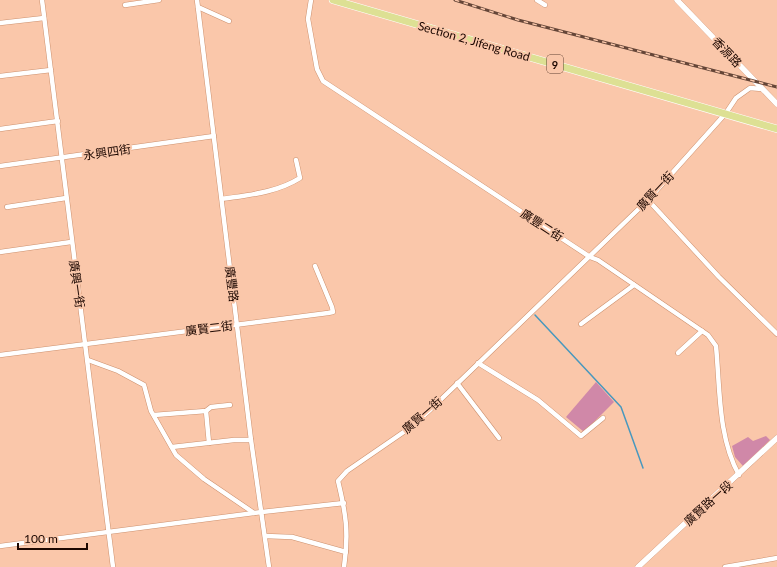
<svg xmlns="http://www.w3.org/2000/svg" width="777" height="567" viewBox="0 0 777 567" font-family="Lato,'Noto Sans TC',sans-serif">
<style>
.forest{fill:#d088a8}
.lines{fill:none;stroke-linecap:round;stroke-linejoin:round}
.stream{stroke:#4898be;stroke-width:1.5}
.minor-casing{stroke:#cd916e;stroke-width:5.5}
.tertiary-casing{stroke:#cd916e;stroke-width:6}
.primary-casing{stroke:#fff;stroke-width:8}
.minor{stroke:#fff;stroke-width:4.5}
.tertiary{stroke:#fff;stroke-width:5.5}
.primary{stroke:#dde094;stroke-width:7}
.rail-casing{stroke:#654638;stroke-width:3}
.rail{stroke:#fac7aa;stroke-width:1.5;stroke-dasharray:4.5;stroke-linecap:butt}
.labels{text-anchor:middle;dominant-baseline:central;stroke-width:4;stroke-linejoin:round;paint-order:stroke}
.shield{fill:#fac7aa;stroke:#5f4133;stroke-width:1}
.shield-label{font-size:11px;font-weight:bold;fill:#1c0700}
.street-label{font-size:12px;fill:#1c0700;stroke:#fac7aa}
</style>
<rect width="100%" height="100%" fill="#fac7aa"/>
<g class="forest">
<polygon points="596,382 614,402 584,432 566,417"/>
<polygon points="766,436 770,440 743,466 735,457 732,446 748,437 753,441"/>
</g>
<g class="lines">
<polyline class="stream" points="535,315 621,407 643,468"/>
<g class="minor-casing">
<g id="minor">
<polyline points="42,0 113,567"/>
<polyline points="197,0 251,440 269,567"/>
<path d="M311,0L308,19L317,69L323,81L590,257L598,260L708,335L716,346C720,388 718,438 739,475"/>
<polyline points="537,0 545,5"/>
<polyline points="125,5 159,0"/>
<polyline points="198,7 229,21"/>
<polyline points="0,23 44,18"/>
<polyline points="0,76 51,70"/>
<polyline points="0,129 58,121"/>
<polyline points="0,166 214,136"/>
<path d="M222,199C248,195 276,193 300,178L296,160"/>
<polyline points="648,200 719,277 777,334"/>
<polyline points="7,207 66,198"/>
<polyline points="0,252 71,242"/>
<polyline points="581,324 634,285"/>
<polyline points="678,353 702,331"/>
<polyline points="0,355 328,313 333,312 332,307 315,266"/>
<polyline points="88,360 118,371 144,385 151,411 176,455 204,479 254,513"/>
<polyline points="478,363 538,400 581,436 603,418"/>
<polyline points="457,383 499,438"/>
<polyline points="206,411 209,443"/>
<polyline points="154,415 206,411 211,407 230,405"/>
<polyline points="172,447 234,440 251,440"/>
<polyline points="265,536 292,537 346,552"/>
<polyline points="0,546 262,512 344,503"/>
<path d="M344,567C349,533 346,514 338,481L347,471L411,427L431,409L648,200L726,113L736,98L750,88L762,89"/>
<polyline points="725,567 777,558"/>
</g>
</g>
<g class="tertiary-casing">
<g id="tertiary">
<polyline points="677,0 777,104"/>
<polyline points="638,567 777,438"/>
</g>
</g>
<g class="primary-casing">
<polyline id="primary" points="333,0 777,129"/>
</g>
<use href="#minor" class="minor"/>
<use href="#tertiary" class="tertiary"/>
<use href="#primary" class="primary"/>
<g class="rail-casing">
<polyline id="rail" points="455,0 518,20 777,87"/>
</g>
<use href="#rail" class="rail"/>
</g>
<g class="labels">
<rect class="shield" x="547" y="55" width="16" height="18" rx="3"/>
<g class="shield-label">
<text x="555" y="64">9</text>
</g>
<g class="street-label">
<text transform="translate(474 41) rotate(16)">Section 2, Jifeng Road</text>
<text transform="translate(727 52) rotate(46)">香源路</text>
<text transform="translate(107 152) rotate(-8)">永興四街</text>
<text transform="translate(655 191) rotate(-47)">廣賢一街</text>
<text transform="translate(542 225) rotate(33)">廣豐二街</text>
<text transform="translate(77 284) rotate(82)">廣興一街</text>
<text transform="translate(232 284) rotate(83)">廣豐路</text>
<text transform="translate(209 328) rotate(-7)">廣賢二街</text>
<text transform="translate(422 415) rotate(-41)">廣賢一街</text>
<text transform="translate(708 503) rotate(-42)">廣賢路一段</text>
</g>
</g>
<path d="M18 543v6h69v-6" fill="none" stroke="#1c0700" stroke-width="2"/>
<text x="24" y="543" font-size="12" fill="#1c0700" stroke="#fac7aa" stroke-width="3" paint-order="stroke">100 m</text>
</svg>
